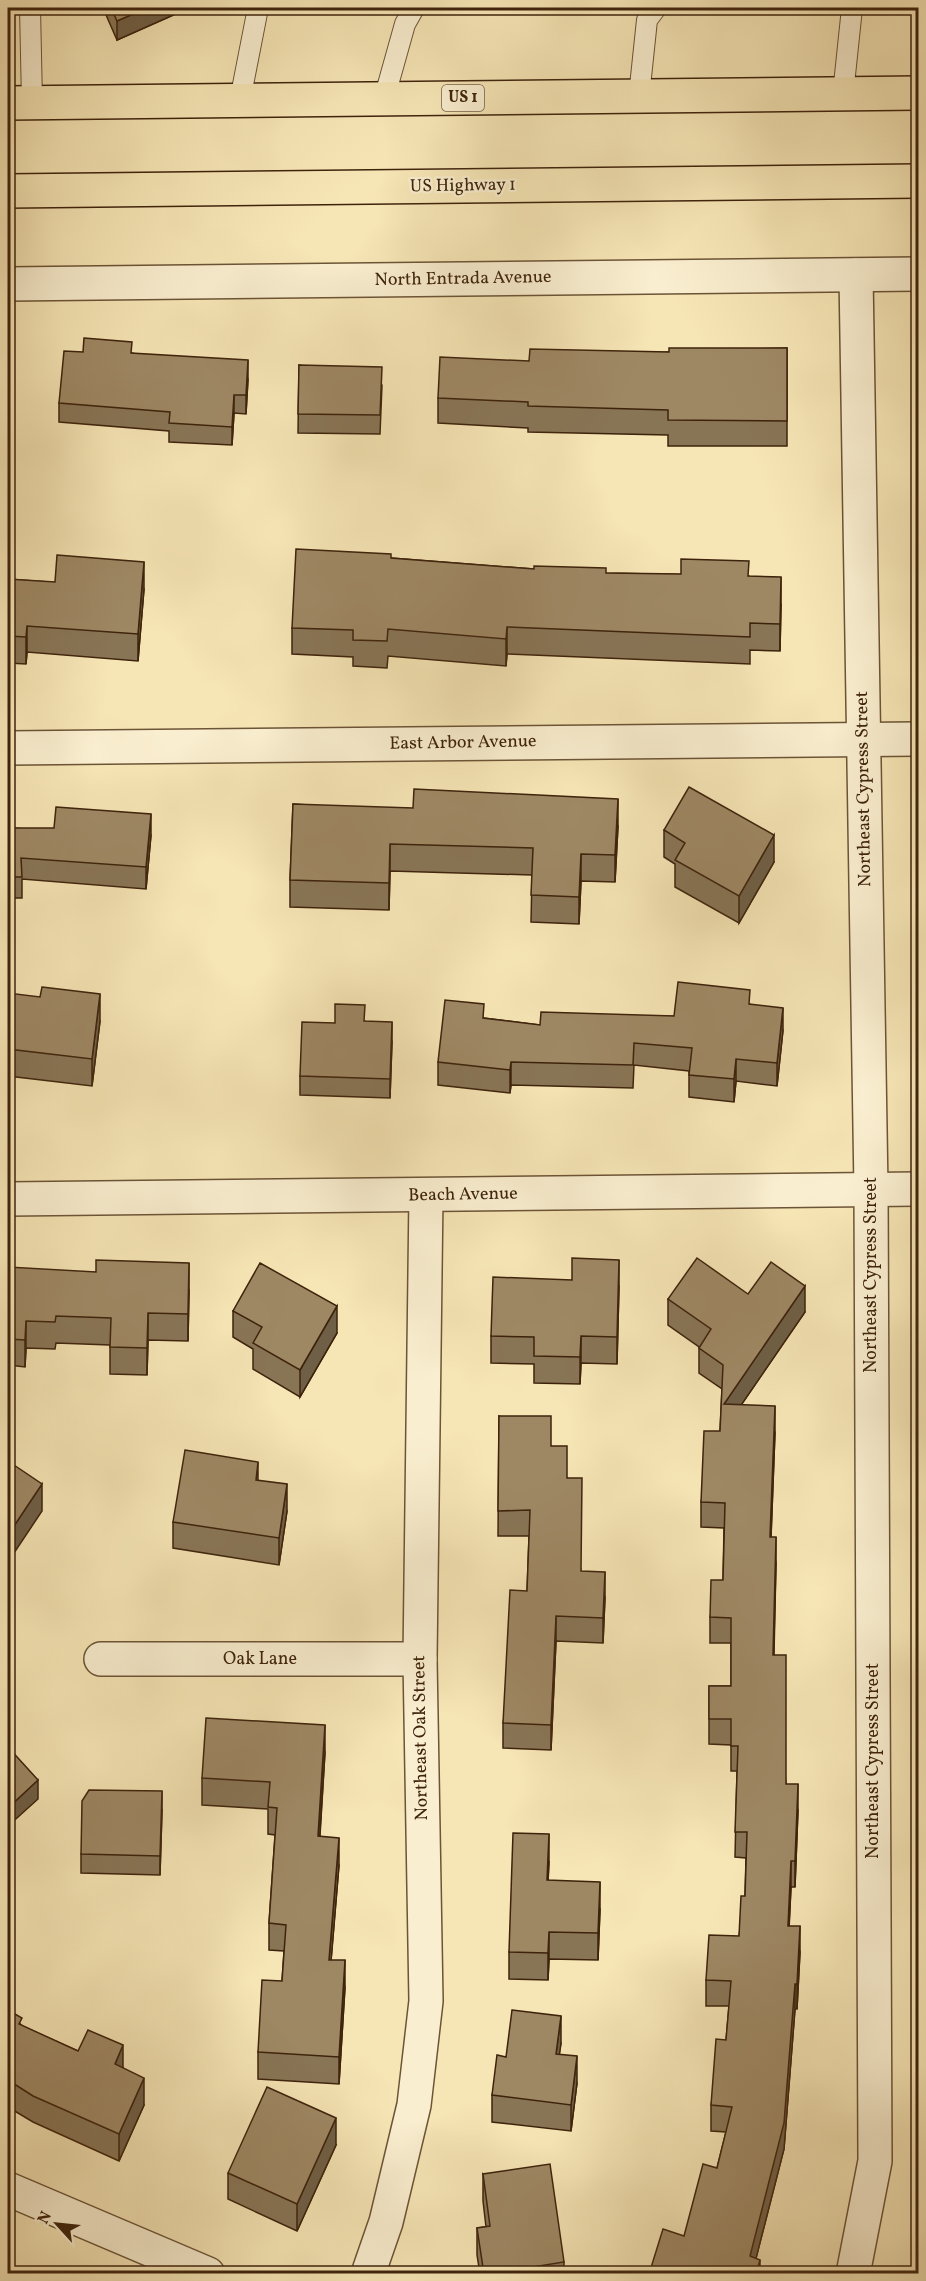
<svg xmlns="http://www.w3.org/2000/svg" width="926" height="2281" viewBox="0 0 926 2281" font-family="Vollkorn,serif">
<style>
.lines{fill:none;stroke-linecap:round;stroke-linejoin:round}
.lane-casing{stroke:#6c5436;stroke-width:22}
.street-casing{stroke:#6c5436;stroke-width:36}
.primary-casing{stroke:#3e230c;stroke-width:36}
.lane{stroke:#f9eecf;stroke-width:20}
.street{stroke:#f9eecf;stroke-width:33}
.primary{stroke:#f6e5b5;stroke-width:33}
.wall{fill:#887556;stroke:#3e230c;stroke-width:1.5}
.shaded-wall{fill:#6f5f46;stroke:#3e230c;stroke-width:1.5}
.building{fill:#9e8864;stroke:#3e230c;stroke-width:1.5}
.labels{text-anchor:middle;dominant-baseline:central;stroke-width:4.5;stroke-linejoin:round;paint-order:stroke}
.shield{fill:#f9eecf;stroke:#766046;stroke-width:1.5}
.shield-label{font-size:16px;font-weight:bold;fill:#3e230c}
.street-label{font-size:18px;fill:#3e230c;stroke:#f9eecf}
</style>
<rect width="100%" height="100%" fill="#f6e5b5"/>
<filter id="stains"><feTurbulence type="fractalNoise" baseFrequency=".00333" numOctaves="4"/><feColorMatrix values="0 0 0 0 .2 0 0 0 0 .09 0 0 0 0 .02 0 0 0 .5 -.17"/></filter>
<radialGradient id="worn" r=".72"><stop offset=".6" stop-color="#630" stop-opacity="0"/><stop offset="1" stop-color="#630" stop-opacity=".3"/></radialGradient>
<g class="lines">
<g class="lane-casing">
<g id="lane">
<polyline points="30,8 32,102"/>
<polyline points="843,94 852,8"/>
<polyline points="639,96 647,20 656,8"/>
<polyline points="384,99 405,24 414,8"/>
<polyline points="240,100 258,8"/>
</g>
</g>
<g class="street-casing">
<g id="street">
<polyline points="8,284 918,274"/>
<polyline points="8,748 918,739"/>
<polyline points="8,1199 918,1189"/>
<polyline points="101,1659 420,1659"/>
<polyline points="8,2189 208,2274"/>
<polyline points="368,2274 386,2222 414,2105 426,2001 420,1659 426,1195"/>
<polyline points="853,2274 875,2161 871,1189 856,275"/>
</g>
</g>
<g class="primary-casing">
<g id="primary">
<polyline points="8,103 918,93"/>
<polyline points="8,191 918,181"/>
</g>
</g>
<use href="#lane" class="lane"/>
<use href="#street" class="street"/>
<use href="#primary" class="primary"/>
</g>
<g class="wall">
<polygon points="103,8 189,8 117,40"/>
<polygon points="787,348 787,446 668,446 668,435 528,432 528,428 438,423 438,398 529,361 669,352"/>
<polygon points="83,352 132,353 248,379 246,414 234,413 232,445 169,442 169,431 59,422 59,403"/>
<polygon points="299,365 382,385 380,434 298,433"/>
<polygon points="391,558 534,569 606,573 749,576 781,604 780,651 750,650 750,664 507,654 506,666 388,656 387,668 353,666 353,657 292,654 292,628"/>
<polygon points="8,579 144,589 138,661 27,652 26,664 8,663"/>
<polygon points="293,804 618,826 615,882 581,881 579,924 531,922 532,875 390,871 389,910 290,907 290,880"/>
<polygon points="8,828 151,835 146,889 22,879 22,898 8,898"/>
<polygon points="664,830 774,862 739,923 675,887 675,864 664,857"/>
<polygon points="8,993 100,1021 92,1086 8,1076"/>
<polygon points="750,1004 783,1030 777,1086 736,1081 734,1102 689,1097 689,1071 634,1065 633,1088 511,1085 510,1093 438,1085 438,1062 484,1018 540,1025 674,1016"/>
<polygon points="365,1021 392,1041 390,1098 300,1095 300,1076 335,1023"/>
<polygon points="8,1267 189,1290 188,1341 148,1340 147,1375 110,1374 110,1345 56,1343 55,1349 26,1348 25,1367 8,1365"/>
<polygon points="572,1280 619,1286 617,1364 581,1363 580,1384 534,1383 534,1364 491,1363 491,1336"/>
<polygon points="748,1294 805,1312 741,1405 775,1432 771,1537 776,1563 774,1655 786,1784 798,1810 795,1887 791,1887 789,1926 800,1952 797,2009 795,2009 784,2149 756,2258 760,2274 684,2236 717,2168 726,2132 711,2131 711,2105 726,2040 729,2006 706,2006 706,1980 739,1936 745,1896 746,1858 735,1857 737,1771 731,1771 731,1745 709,1744 709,1686 731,1686 731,1643 710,1643 710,1617 723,1580 724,1528 701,1527 701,1502 720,1431 722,1389 699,1373 699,1347 668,1325 668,1299"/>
<polygon points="233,1311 337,1333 300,1397 253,1369 253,1349 233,1337"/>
<polygon points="499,1416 551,1446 567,1478 581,1571 605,1597 603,1643 556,1641 551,1750 503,1748 503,1723 527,1591 529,1536 498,1536"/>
<polygon points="287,1511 279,1565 173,1548 173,1522"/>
<polygon points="325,1752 320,1836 339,1865 331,1960 345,1987 339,2084 258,2079 258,2052 282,1981 284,1951 269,1950 269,1923 275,1835 268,1834 268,1809 202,1805 202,1778"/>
<polygon points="162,1810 160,1875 81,1873 81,1854"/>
<polygon points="549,1861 548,1880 600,1909 598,1960 549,1959 548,1980 509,1979 509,1952"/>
<polygon points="8,2010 22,2026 78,2051 123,2068 144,2105 119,2161 33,2122 8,2107"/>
<polygon points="561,2043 559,2054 577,2083 571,2131 492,2122 492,2095 506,2057"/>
<polygon points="336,2145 297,2231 228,2199 228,2173"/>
<polygon points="483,2174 564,2262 564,2274 480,2274 477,2255 477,2228 486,2227 483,2201"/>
</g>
<g class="shaded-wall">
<polygon points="147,8 189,8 117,40 117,21"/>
<polygon points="248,360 248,379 246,414 246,395"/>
<polygon points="234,395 234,413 232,445 232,427"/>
<polygon points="144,562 144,589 138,661 138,634"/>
<polygon points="781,577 781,604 780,651 780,624"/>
<polygon points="27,626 27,652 26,664 26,637"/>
<polygon points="507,627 507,654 506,666 506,639"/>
<polygon points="618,799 618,826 615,882 615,855"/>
<polygon points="151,814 151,835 146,889 146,867"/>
<polygon points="774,835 774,862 739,923 739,896"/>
<polygon points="390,844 390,871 389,910 389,883"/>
<polygon points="581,854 581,881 579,924 579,897"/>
<polygon points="100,994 100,1021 92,1086 92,1059"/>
<polygon points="783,1008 783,1030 777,1086 777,1063"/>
<polygon points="392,1022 392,1041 390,1098 390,1079"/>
<polygon points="736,1059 736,1081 734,1102 734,1079"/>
<polygon points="511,1062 511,1085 510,1093 510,1070"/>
<polygon points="619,1260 619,1286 617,1364 617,1337"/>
<polygon points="189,1263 189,1290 188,1341 188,1314"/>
<polygon points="805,1286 805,1312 724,1430 724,1404"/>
<polygon points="337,1306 337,1333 300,1397 300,1370"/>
<polygon points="148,1313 148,1340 147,1375 147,1348"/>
<polygon points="26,1321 26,1348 25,1367 25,1340"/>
<polygon points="581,1336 581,1363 580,1384 580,1357"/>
<polygon points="775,1406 775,1432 770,1563 770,1537"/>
<polygon points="258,1462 258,1488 256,1480"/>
<polygon points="42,1484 42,1511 8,1562 8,1535"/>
<polygon points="287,1484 287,1511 279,1565 279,1538"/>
<polygon points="776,1537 776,1563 773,1680 773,1655"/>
<polygon points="605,1572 605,1597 603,1643 603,1618"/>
<polygon points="556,1616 556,1641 551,1750 551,1725"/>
<polygon points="325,1725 325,1752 318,1863 318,1836"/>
<polygon points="38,1780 38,1799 8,1826 8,1808"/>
<polygon points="798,1784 798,1810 795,1887 795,1861"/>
<polygon points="162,1791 162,1810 160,1875 160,1856"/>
<polygon points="549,1834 549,1861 547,1907 547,1880"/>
<polygon points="339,1838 339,1865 329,1986 329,1960"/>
<polygon points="791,1861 791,1887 788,1951 788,1926"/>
<polygon points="600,1882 600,1909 598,1960 598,1933"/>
<polygon points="800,1926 800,1952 797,2009 797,1984"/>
<polygon points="549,1932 549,1959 548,1980 548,1953"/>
<polygon points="345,1960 345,1987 339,2084 339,2057"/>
<polygon points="795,1984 795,2009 784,2149 752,2274 750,2256"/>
<polygon points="561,2016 561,2043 556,2081 556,2054"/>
<polygon points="123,2045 123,2072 115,2064"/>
<polygon points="577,2056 577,2083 571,2131 571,2105"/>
<polygon points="144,2078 144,2105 119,2161 119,2134"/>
<polygon points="336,2118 336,2145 297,2231 297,2204"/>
<polygon points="760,2260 760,2274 756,2274"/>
</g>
<g class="building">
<polygon points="111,8 147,8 117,21"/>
<polygon points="84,338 132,342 131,353 248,360 246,395 234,395 232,427 169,423 170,412 59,403 64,351 83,352"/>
<polygon points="669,348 787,348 787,421 668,420 668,410 528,406 528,402 438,398 440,357 529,361 530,349 669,352"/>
<polygon points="299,365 382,367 380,415 298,414"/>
<polygon points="296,549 391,554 391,558 534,569 534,566 606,568 606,573 681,574 681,559 749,561 748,576 781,577 780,624 750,623 750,637 507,627 506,639 388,629 387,641 353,640 353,630 292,628"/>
<polygon points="57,555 144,562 138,634 27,626 26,637 8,636 8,579 55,582"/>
<polygon points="689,787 774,835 739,896 675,860 685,843 664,830"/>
<polygon points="414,789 618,799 615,855 581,854 579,897 531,895 533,848 390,844 389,883 290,880 293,804 413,808"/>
<polygon points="56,807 151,814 146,867 21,858 22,877 8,877 8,828 54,828"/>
<polygon points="678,982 750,990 749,1004 783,1008 777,1063 736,1059 734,1079 689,1075 692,1048 634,1043 633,1065 511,1062 510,1070 438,1062 445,1000 484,1004 483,1018 540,1025 541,1012 674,1016"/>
<polygon points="42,987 100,994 92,1059 8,1049 8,993 40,997"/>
<polygon points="335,1004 365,1005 364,1021 392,1022 390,1079 300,1076 302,1022 335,1023"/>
<polygon points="572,1258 619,1260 617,1337 581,1336 580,1357 534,1356 534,1337 491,1336 493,1277 572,1280"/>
<polygon points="697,1258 748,1294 771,1262 805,1286 724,1404 775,1406 770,1537 776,1537 773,1655 786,1655 786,1784 798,1784 795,1861 791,1861 788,1926 800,1926 797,1984 795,1984 784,2123 750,2256 760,2260 756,2274 649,2274 663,2229 684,2236 703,2164 717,2168 732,2107 711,2105 716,2039 726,2040 731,1981 706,1980 709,1935 739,1936 741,1896 745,1896 747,1832 735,1832 738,1746 731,1746 731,1719 709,1719 709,1686 731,1686 731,1618 710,1617 711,1580 723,1580 725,1503 701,1502 704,1431 720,1431 723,1365 699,1348 711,1329 668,1299"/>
<polygon points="96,1260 189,1263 188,1314 148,1313 147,1348 110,1347 111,1318 56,1316 55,1322 26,1321 25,1340 8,1339 8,1267 96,1272"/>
<polygon points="260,1263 337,1306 300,1370 253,1343 262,1327 233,1311"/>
<polygon points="499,1416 551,1416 551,1446 567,1446 567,1478 582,1478 581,1571 605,1572 603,1618 556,1616 551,1725 503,1723 510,1590 527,1591 530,1510 498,1511"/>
<polygon points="185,1450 258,1462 256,1480 287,1484 279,1538 173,1522"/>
<polygon points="8,1461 42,1484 8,1535"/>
<polygon points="206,1718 325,1725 318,1836 339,1838 329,1960 345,1960 339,2057 258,2052 262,1980 282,1981 286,1925 269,1923 277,1808 268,1807 270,1782 202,1778"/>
<polygon points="8,1747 38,1780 8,1808"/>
<polygon points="89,1790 162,1791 160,1856 81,1854 82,1801"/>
<polygon points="513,1833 549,1834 547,1880 600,1882 598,1933 549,1932 548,1953 509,1952"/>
<polygon points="8,2010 22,2018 19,2024 78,2051 88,2030 123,2045 115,2064 144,2078 119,2134 33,2096 8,2080"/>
<polygon points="512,2010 561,2016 556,2054 577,2056 571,2105 492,2095 497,2055 506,2057"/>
<polygon points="267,2087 336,2118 297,2204 228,2173"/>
<polygon points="550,2164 564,2262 490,2274 484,2274 477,2228 490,2226 483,2174"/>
</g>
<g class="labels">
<rect class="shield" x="442" y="85" width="42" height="26" rx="4.5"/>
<g class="shield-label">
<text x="463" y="98">US 1</text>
</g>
<g class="street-label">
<text transform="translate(463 186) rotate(-1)">US Highway 1</text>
<text transform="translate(463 279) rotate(-1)">North Entrada Avenue</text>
<text transform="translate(463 743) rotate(-1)">East Arbor Avenue</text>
<text transform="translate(864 789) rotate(-91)">Northeast Cypress Street</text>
<text transform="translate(463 1195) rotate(-1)">Beach Avenue</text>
<text transform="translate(871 1275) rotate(-90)">Northeast Cypress Street</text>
<text x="260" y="1659">Oak Lane</text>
<text transform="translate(421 1738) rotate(-91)">Northeast Oak Street</text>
<text transform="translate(873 1761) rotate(-90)">Northeast Cypress Street</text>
</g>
</g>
<rect width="926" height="2281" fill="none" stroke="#f6e5b5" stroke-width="30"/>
<rect x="9" y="9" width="908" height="2263" fill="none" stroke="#3e230c" stroke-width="3"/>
<rect x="15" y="15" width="896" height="2251" fill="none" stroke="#3e230c" stroke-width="1.5"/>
<g transform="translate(57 2224) rotate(297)" stroke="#f9eecf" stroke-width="4.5" paint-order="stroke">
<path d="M0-4.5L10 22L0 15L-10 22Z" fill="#3e230c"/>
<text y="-9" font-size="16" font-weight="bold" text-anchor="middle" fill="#3e230c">N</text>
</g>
<rect width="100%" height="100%" filter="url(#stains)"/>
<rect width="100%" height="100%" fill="url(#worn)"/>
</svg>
